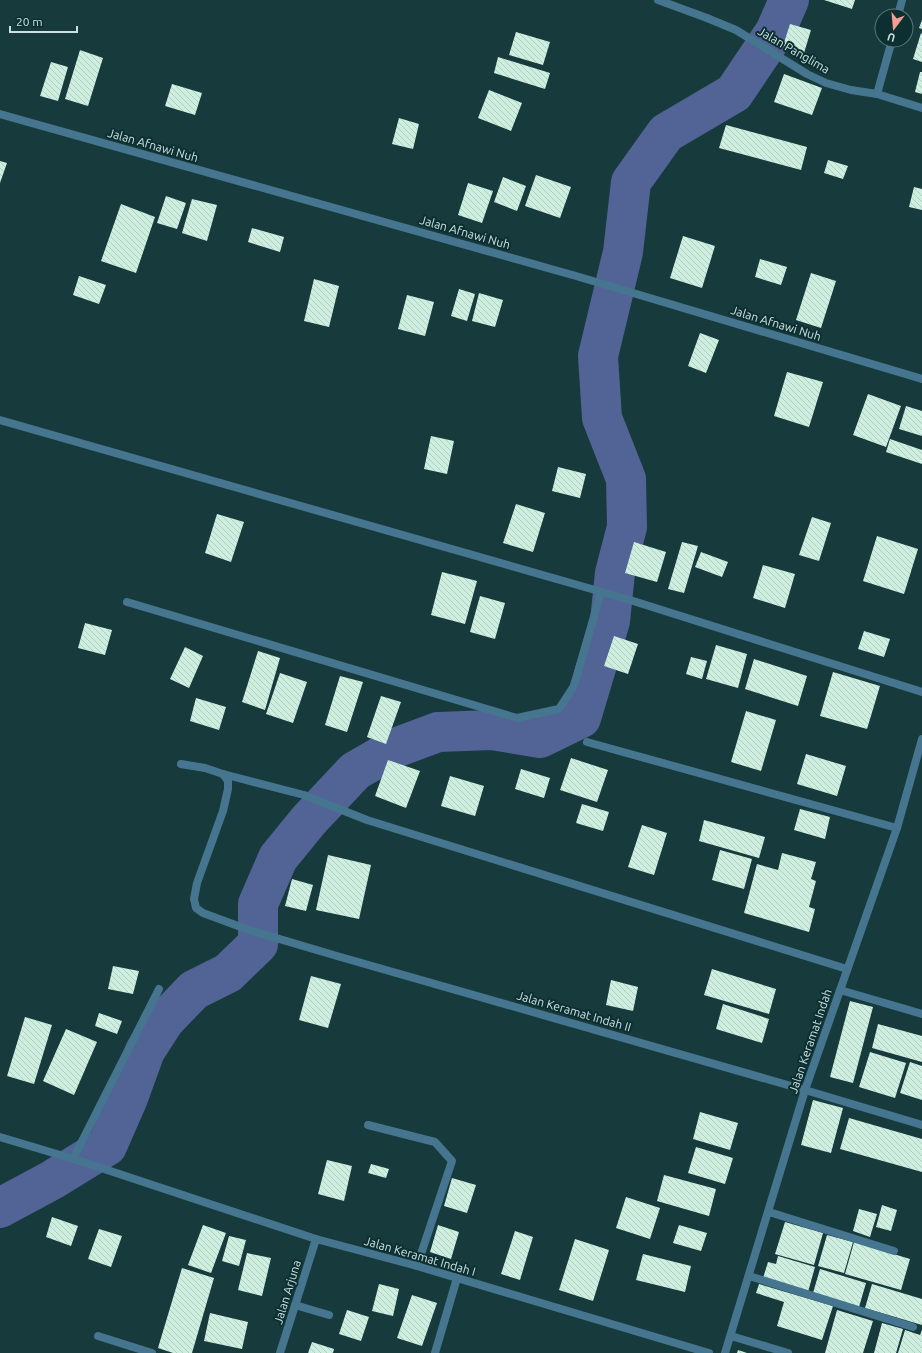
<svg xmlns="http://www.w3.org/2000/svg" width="922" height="1353" viewBox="0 0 922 1353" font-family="Ubuntu,sans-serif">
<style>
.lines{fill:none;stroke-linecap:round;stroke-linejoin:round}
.river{stroke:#526396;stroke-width:40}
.building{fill:url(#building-back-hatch)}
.minor{stroke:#46758f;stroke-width:8}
.labels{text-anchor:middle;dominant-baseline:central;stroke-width:4;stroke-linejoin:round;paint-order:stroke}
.street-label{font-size:12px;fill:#cee1e2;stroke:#0c3032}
</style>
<defs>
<pattern id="building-back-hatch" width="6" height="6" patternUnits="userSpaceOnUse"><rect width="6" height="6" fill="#ceefdf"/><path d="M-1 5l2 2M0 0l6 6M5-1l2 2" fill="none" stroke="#b1cdc0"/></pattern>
</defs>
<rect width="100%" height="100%" fill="#173a3c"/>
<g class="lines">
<polyline class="river" points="0,1208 52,1180 107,1146 128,1098 145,1051 165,1020 194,990 228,973 258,944 258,904 278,858 309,820 355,771 395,748 438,732 492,730 540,738 581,718 610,621 615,573 627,527 626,479 602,418 598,356 623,252 631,182 666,133 734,93 775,32 789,0"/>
</g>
<g class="building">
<polygon points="824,0 855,0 852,9"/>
<polygon points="922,20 922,29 919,28"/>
<polygon points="790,24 811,30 804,53 783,46"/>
<polygon points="516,32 550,42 543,65 509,55"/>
<polygon points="921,33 922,34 922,62 913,59"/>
<polygon points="80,50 103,58 88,106 65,99"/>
<polygon points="498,57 550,73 545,89 494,73"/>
<polygon points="51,62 68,67 58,101 40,96"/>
<polygon points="920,72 922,72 922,94 915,92"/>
<polygon points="784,74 822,88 812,115 774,102"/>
<polygon points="172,84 202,93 195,115 165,106"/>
<polygon points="489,90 522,103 511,131 478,118"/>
<polygon points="399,118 419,124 413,149 392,144"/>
<polygon points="726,125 807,147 801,170 719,148"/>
<polygon points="828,160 848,166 843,179 824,173"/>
<polygon points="0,161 7,163 0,183"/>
<polygon points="536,175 571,187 560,218 525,206"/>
<polygon points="503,177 526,186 517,211 494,202"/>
<polygon points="468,183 493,191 482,223 458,215"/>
<polygon points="914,187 922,189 922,210 909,207"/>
<polygon points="166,196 186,203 177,229 157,223"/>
<polygon points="192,199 217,205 207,241 182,233"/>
<polygon points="121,204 155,217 136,273 101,261"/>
<polygon points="252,228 284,237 280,252 248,242"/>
<polygon points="683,236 715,246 702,288 670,278"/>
<polygon points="760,259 787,267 781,285 755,277"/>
<polygon points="811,273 836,281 821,328 796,320"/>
<polygon points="79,276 106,285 99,304 73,295"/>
<polygon points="314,279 339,286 329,327 304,321"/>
<polygon points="459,289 475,294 467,321 451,316"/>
<polygon points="479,293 503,300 495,327 472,321"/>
<polygon points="407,295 434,302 425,336 398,329"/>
<polygon points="700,333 719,340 706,373 688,366"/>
<polygon points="787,372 823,382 809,427 774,416"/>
<polygon points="868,394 901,406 886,447 853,435"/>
<polygon points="906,406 922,411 922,436 899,429"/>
<polygon points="431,436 454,441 447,474 424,469"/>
<polygon points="890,439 922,450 922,464 886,452"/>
<polygon points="558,467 586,474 580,498 552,491"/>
<polygon points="516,504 545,513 533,552 503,543"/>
<polygon points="217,514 244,522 231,562 205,553"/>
<polygon points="812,517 831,523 819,561 799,555"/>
<polygon points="877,536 918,549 904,594 863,581"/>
<polygon points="634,542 666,552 657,582 625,573"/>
<polygon points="682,542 698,546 684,593 668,589"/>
<polygon points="701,552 728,562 722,577 695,567"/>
<polygon points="763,565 795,574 785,608 753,598"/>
<polygon points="442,572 477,581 465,624 431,615"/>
<polygon points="480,596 505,603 495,639 470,632"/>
<polygon points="85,623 112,630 105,655 78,648"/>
<polygon points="864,631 890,639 884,657 858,649"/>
<polygon points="614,636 638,644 628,674 604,666"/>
<polygon points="716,645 747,654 738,688 706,679"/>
<polygon points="185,647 203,656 189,688 170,679"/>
<polygon points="258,651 280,658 265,710 242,702"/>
<polygon points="691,657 707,661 702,679 686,674"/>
<polygon points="754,659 807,676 798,706 745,689"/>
<polygon points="833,672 880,686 867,729 820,716"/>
<polygon points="280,673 307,682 293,723 266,714"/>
<polygon points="340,676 363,682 347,732 325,725"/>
<polygon points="381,696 401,702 386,744 367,737"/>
<polygon points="196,698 226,707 219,730 190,721"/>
<polygon points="746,711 776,720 761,771 731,762"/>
<polygon points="806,754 846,766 837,796 797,784"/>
<polygon points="571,758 608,770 597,802 560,790"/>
<polygon points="388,760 420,771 406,808 375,796"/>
<polygon points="521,769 550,778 544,798 515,789"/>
<polygon points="450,776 484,786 475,816 441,806"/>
<polygon points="582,804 609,812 603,831 576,823"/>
<polygon points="800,809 830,817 825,839 794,830"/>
<polygon points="704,820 765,837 759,858 699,841"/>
<polygon points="642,825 667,833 654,875 628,867"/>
<polygon points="720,850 752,859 744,889 712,880"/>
<polygon points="782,853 816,862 811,879 816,881 809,907 815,909 809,932 744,913 757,864 778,870"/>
<polygon points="328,855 371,865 359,919 316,910"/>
<polygon points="292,879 313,885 306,911 285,906"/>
<polygon points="113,966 139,971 133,994 108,989"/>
<polygon points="712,969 776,989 769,1014 704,995"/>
<polygon points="311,976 341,984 328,1028 299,1020"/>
<polygon points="611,980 638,987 633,1011 606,1005"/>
<polygon points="850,1001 873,1007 853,1083 830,1077"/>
<polygon points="723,1004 769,1019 762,1043 716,1029"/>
<polygon points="99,1013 122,1021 117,1034 95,1026"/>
<polygon points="25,1017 52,1025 34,1084 7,1076"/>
<polygon points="878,1024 922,1036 922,1062 872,1048"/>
<polygon points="66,1029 97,1042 74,1095 43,1081"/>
<polygon points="870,1052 906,1063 895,1098 859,1087"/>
<polygon points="910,1062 922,1066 922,1100 900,1093"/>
<polygon points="813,1100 843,1108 831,1153 801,1145"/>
<polygon points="700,1112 738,1123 730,1150 693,1139"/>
<polygon points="849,1118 922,1139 922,1172 840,1149"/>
<polygon points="696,1147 733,1158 725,1184 688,1173"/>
<polygon points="327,1160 352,1166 344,1201 318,1194"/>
<polygon points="371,1164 389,1169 386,1178 368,1173"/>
<polygon points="664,1175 716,1189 709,1216 657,1201"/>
<polygon points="452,1178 476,1185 467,1213 444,1206"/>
<polygon points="626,1197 660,1208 650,1239 616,1228"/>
<polygon points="882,1205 897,1210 891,1231 876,1227"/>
<polygon points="859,1209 877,1214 870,1237 853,1231"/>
<polygon points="52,1217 78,1226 71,1246 46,1237"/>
<polygon points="785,1222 823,1233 814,1265 775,1254"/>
<polygon points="203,1225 226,1233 211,1273 188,1265"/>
<polygon points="438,1225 459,1232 451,1259 430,1252"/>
<polygon points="679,1225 707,1233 701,1251 673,1243"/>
<polygon points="99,1229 122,1236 111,1267 88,1259"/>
<polygon points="515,1231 533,1237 520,1280 501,1274"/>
<polygon points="827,1235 853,1242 844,1273 818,1266"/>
<polygon points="229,1236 246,1240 239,1266 222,1261"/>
<polygon points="575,1239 609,1250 593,1301 559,1290"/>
<polygon points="854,1242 910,1259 901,1290 845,1274"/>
<polygon points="247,1253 271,1258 262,1296 238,1290"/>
<polygon points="643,1254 691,1266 685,1292 636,1280"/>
<polygon points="778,1256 815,1267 808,1292 763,1278 768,1262 776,1264"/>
<polygon points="182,1268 214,1278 192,1353 173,1353 158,1348"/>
<polygon points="820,1269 866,1283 859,1307 813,1293"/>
<polygon points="379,1284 399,1289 393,1316 372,1311"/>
<polygon points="759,1284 833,1306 822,1340 777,1326 784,1302 756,1293"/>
<polygon points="872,1284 922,1299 922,1325 865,1308"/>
<polygon points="412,1295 437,1303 422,1346 397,1338"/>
<polygon points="347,1310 369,1317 361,1341 339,1334"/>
<polygon points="837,1310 873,1321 863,1353 825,1353"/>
<polygon points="210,1313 248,1322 242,1349 204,1341"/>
<polygon points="882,1323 903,1329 896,1353 874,1353"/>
<polygon points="905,1330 920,1335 922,1330 922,1353 898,1353"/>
<polygon points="312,1342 334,1349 333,1353 308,1353"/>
<polygon points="738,1350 747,1353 737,1353"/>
</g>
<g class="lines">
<g class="minor">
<polyline points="658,0 707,18 736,30 807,74 826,83 851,90 877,94 922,108"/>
<polyline points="898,16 902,0"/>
<polyline points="877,94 892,40"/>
<polyline points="0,114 576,276 922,379"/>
<polyline points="0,420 630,600 922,692"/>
<polyline points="127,602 517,718 559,709 574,686 601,592"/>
<polyline points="587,742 897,828"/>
<polyline points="181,764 205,768 223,774 228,781 228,789 223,811 197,883 194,899 196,908 203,913 249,930 337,956 805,1090 922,1125"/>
<polyline points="223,774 304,795 367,820 847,969"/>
<polyline points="840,990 922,1014"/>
<polyline points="368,1125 435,1142 452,1161 417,1266"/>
<polyline points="0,1137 77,1160 316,1239 417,1266 709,1353"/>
<polyline points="73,1159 159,989"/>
<polyline points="769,1212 894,1251"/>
<polyline points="749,1276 913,1327"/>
<polyline points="295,1305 329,1315"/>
<polyline points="98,1336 152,1353"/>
<polyline points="731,1336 788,1353"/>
<polyline points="280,1353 316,1239"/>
<polyline points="435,1353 457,1278"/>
<polyline points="725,1353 805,1090 897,828 922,739"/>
</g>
</g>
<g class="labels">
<g class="street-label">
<text transform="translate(794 50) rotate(30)">Jalan Panglima</text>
<text transform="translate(153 145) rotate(16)">Jalan Afnawi Nuh</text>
<text transform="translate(465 232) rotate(16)">Jalan Afnawi Nuh</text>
<text transform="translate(776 323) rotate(17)">Jalan Afnawi Nuh</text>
<text transform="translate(574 1011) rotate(16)">Jalan Keramat Indah II</text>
<text transform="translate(810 1041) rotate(-71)">Jalan Keramat Indah</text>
<text transform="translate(420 1256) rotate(16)">Jalan Keramat Indah I</text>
<text transform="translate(287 1292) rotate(-73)">Jalan Arjuna</text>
</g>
</g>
<g transform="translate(894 28) rotate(196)"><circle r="19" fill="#0c3032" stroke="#5a7778"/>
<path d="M0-3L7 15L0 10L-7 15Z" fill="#f59c94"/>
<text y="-6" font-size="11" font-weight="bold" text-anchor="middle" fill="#cee1e2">U</text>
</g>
<path d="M10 26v6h67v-6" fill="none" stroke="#cee1e2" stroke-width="2"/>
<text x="16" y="26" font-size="12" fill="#cee1e2" stroke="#0c3032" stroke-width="3" paint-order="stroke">20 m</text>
</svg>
